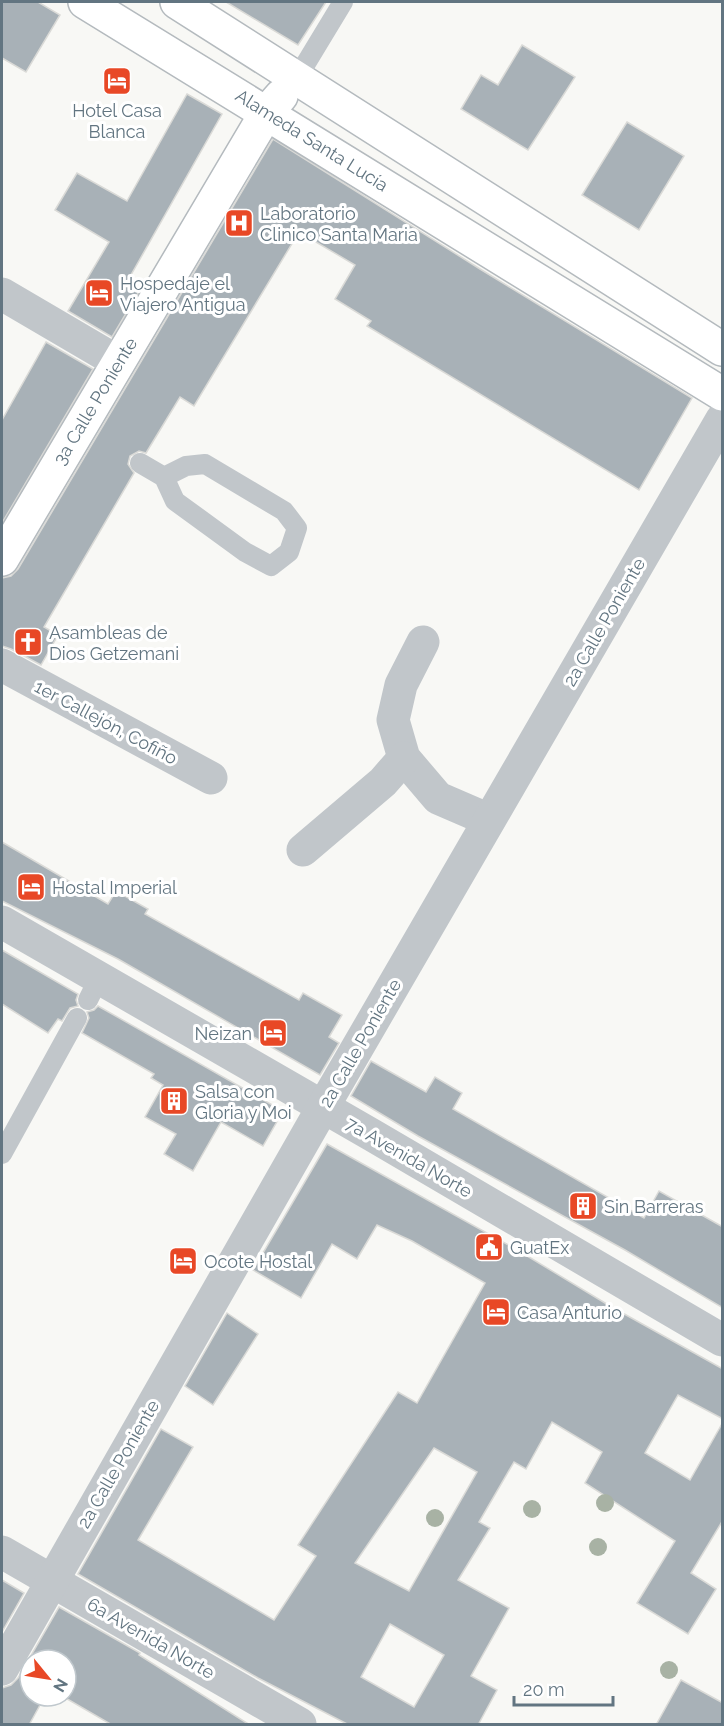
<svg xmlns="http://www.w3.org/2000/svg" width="724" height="1726" viewBox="0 0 724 1726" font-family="Raleway,sans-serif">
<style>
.building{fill:#a8b1b7;stroke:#dadad7;stroke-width:1.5;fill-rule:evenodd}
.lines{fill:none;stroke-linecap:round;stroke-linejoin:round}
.primary-casing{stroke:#b4babe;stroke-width:36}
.service{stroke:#c1c6ca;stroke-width:20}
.minor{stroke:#c1c6ca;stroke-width:33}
.primary{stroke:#fff;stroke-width:33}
.tree{fill:#a8b2a4}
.labels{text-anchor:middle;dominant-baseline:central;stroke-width:6;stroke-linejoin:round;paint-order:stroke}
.poi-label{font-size:18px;fill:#627581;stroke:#fff;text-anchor:start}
.street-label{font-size:18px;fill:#627581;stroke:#fff}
</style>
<rect width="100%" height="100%" fill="#f8f8f5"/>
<g class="building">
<polygon points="2,2 38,2 60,15 26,72 2,58"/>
<polygon points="226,2 326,2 298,45"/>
<polygon points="522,45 575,77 528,150 461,109 481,75 498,85"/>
<polygon points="187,94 222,114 127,282 140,290 112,337 68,311 109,242 55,210 77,173 127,201"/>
<polygon points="627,122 684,156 639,230 582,195"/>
<polygon points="273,139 480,269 692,398 639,490 367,326 371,321 335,299 355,265 299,232 194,406 180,397 146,453 139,451 130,456 128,464 134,473 44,627 58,635 41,665 11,649 2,646 2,578 11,576 18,569"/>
<polygon points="46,342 93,369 2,523 2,420"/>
<polygon points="2,842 108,904 116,891 148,909 145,914 299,1000 303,993 342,1015 329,1037 339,1043 320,1075 118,959 2,901"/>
<polygon points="2,950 78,994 76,1000 78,1006 70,1008 62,1021 58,1019 48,1033 2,1004"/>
<polygon points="98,1006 283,1111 263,1146 221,1122 193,1171 164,1154 176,1134 145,1117 163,1085 151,1078 154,1074 82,1033 89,1018 87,1012 94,1010"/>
<polygon points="371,1061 426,1092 435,1077 462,1093 453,1109 644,1218 659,1191 723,1227 723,1308 625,1250 418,1136 351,1096"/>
<path d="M327,1144L514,1248L610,1306L723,1369V1419L678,1395L645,1453L690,1480L723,1422V1520L691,1573L716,1589L688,1634L637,1603L675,1541L585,1483L602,1452L552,1422L526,1469L514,1462L479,1522L490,1528L458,1580L509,1608L471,1676L497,1690L478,1725H349L258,1678L78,1574L161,1429L193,1447L138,1540L274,1620L316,1556L298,1545L398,1392L417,1403L485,1283L412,1241L377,1225L357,1259L332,1244L301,1298L253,1270ZM434,1448L477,1472L409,1591L355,1563ZM390,1624L444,1655L414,1707L361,1677Z"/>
<polygon points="227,1313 258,1334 213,1405 185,1386"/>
<polygon points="2,1580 24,1593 2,1632"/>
<polygon points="59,1607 140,1653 139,1655 250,1725 112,1725 62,1696 66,1696 66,1660 30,1660 30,1696 45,1696 29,1725 2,1725 2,1688 11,1685 18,1678"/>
<polygon points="681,1680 723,1703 723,1725 656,1725"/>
</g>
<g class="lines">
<g class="primary-casing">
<g id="primary">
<polyline points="85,2 722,394"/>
<polyline points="177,2 722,349"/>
<polyline points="2,559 267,112 281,96"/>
</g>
</g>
<g class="service">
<polyline points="297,78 343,2"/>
<polyline points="140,463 164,477 175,501 245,552 271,566 289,552 297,528 284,511 205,464 186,466 164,477"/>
<polyline points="88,1000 99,978"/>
<polyline points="2,1154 77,1018"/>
</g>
<g class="minor">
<polyline points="2,294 118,362"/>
<polyline points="423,642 401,685 393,720 404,758 438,798 489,820"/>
<polyline points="2,665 211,778"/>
<polyline points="303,850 383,782 404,758"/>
<polyline points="2,922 372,1135 722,1340"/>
<polyline points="2,1552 300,1724"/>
<polyline points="2,1669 323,1107 722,419"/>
</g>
<use href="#primary" class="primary"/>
</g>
<g class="tree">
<circle cx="605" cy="1503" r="9"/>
<circle cx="532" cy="1509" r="9"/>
<circle cx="435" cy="1518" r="9"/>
<circle cx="598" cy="1547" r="9"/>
<circle cx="669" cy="1670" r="9"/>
</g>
<defs>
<g id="hotel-square" transform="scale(1.5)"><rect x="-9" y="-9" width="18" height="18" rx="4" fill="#e84826" stroke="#fff"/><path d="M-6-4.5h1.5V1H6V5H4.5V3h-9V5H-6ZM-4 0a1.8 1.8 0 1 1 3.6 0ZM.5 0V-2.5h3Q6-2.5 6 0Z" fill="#fff"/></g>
<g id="hospital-square" transform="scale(1.5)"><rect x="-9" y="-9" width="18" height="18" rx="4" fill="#e84826" stroke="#fff"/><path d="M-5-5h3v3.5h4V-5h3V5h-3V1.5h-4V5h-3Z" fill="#fff"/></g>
<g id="church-square" transform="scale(1.5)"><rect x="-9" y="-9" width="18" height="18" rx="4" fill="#e84826" stroke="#fff"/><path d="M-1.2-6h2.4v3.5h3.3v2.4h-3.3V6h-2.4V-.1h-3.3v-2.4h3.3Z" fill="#fff"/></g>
<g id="building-square" transform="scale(1.5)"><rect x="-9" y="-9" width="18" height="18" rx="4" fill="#e84826" stroke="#fff"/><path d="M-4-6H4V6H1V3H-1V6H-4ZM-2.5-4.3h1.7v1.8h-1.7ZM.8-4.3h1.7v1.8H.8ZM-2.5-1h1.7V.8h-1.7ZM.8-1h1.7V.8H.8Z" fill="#fff"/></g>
<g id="civic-square" transform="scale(1.5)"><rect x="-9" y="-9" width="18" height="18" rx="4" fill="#e84826" stroke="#fff"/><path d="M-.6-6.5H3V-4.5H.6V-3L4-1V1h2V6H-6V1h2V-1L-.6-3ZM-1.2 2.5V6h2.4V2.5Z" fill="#fff"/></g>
</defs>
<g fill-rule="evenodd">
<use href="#hotel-square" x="117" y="81"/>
<use href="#hospital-square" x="239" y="223"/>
<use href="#hotel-square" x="99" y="293"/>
<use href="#church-square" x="28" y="642"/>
<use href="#hotel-square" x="31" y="887"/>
<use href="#hotel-square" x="273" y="1033"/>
<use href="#building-square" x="174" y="1101"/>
<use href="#building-square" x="583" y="1206"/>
<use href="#civic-square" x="489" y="1247"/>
<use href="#hotel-square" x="183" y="1261"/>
<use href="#hotel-square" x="496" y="1312"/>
</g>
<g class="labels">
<g class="poi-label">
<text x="117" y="110" text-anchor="middle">Hotel Casa<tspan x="117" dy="21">Blanca</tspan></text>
<text x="260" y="213">Laboratorio<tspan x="260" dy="21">Clinico Santa Maria</tspan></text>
<text x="120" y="283">Hospedaje el<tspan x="120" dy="21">Viajero Antigua</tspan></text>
<text x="49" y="632">Asambleas de<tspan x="49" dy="21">Dios Getzemani</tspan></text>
<text x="52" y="887">Hostal Imperial</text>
<text x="252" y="1033" text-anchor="end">Neizan</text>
<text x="195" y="1091">Salsa con<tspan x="195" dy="21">Gloria y Moi</tspan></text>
<text x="604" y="1206">Sin Barreras</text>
<text x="510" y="1247">GuatEx</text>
<text x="204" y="1261">Ocote Hostal</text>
<text x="517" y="1312">Casa Anturio</text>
</g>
<g class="street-label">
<text transform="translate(312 140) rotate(32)">Alameda Santa Lucía</text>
<text transform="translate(95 401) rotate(-59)">3a Calle Poniente</text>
<text transform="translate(604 622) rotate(-60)">2a Calle Poniente</text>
<text transform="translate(106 722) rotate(28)">1er Callejón, Cofiño</text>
<text transform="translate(360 1043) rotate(-60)">2a Calle Poniente</text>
<text transform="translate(409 1157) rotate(30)">7a Avenida Norte</text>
<text transform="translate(118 1464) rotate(-60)">2a Calle Poniente</text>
<text transform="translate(151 1638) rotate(30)">6a Avenida Norte</text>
</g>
</g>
<rect width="724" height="1726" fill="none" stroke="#627581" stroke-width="6"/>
<g transform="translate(48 1678) rotate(120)"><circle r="28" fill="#ffffff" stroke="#c0c8cd" stroke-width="1.5"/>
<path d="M0-4.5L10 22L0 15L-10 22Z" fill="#e84826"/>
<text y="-9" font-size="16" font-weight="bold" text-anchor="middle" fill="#627581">N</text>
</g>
<path d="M514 1696v9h99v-9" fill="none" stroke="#627581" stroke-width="3"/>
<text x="523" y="1696" font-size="18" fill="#627581" stroke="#ffffff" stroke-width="4.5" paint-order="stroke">20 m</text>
</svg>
